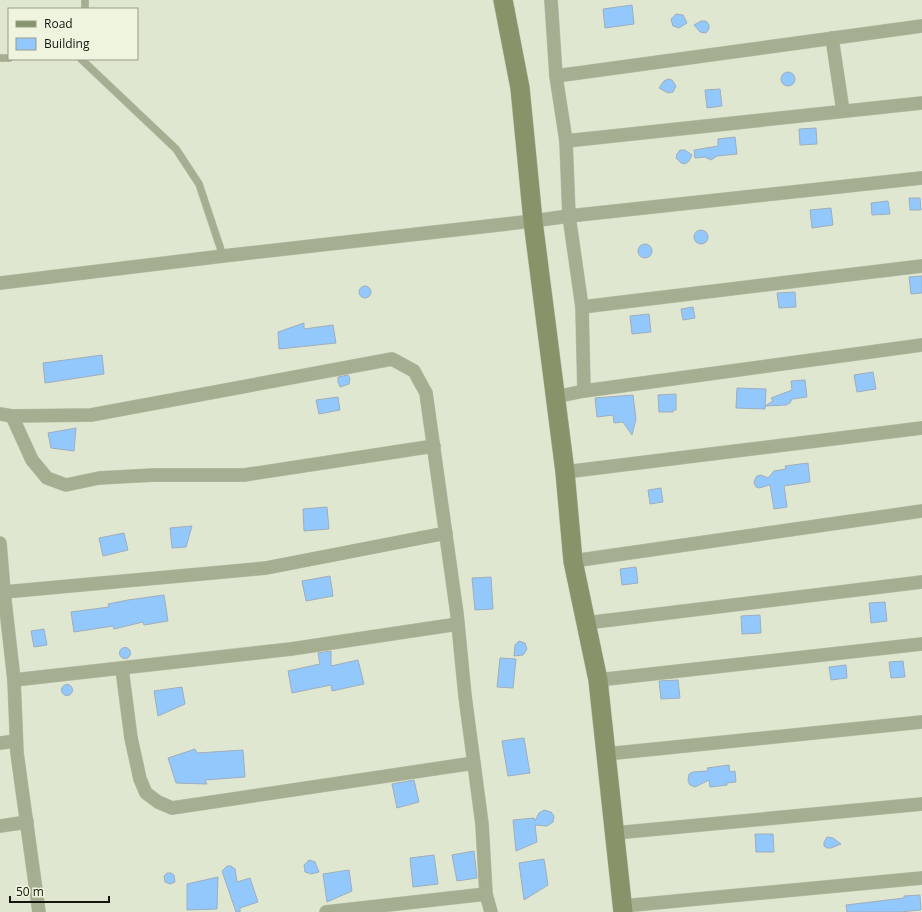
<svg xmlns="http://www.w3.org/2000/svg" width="922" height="912" viewBox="0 0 922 912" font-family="'Open Sans',sans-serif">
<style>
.building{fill:#93c8fc;stroke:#9eaebd}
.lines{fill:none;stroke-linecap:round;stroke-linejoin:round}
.lane-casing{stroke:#bbc1ae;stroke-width:8}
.street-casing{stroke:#bbc1ae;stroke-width:14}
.secondary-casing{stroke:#bbc1ae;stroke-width:20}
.lane{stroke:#a5ae91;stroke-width:7}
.street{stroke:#a5ae91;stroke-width:13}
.secondary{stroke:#879368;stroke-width:19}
</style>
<rect width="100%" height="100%" fill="#e0e7d1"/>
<g class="building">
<polygon points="632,5 634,24 605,28 603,9"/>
<polygon points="676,14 683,15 687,23 679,28 673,26 671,19"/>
<polygon points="701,21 706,21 709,25 709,29 706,33 700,32 694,25"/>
<circle cx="788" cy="79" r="7"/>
<polygon points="668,79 672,80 676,86 673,92 668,93 659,88 664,81"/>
<polygon points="720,89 722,106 707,108 705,90"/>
<polygon points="816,128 817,144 800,145 799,129"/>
<polygon points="735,137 737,154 717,156 711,160 705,157 695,158 694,150 718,146 718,139"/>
<polygon points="680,150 685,150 692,155 689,161 685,164 681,163 676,158 677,154"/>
<polygon points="909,198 920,198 921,210 910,210"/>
<polygon points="888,201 890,214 872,215 871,203"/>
<polygon points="831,208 833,225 812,228 810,210"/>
<circle cx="701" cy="237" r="7"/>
<circle cx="645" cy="251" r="7"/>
<polygon points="922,276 922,293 911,294 909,277"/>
<circle cx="365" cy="292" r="6"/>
<polygon points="795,292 796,307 779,308 777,293"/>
<polygon points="693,307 695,318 683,320 681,309"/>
<polygon points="649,314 651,332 632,334 630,316"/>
<polygon points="304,323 304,329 333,325 336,343 279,349 278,332"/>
<polygon points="102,355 104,374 45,383 43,363"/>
<polygon points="873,372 876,389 857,392 854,375"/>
<polygon points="348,375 350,378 349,384 340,387 338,382 338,377"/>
<polygon points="805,380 807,397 792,399 790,403 786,405 765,406 773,401 771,398 792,390 791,381"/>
<polygon points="737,388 766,389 765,409 736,408"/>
<polygon points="676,394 676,410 673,410 673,412 659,412 658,395"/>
<polygon points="633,395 636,419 632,435 623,422 614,423 613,415 597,417 595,398"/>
<polygon points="338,397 340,410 319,414 316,400"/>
<polygon points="76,428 74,451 51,448 48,433"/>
<polygon points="808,463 810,482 784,486 787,507 774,509 770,485 759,488 756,487 754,483 755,479 757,476 761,475 768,478 774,471 786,469 785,466"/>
<polygon points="661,488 663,502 650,504 648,490"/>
<polygon points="327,507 329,529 304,531 303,509"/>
<polygon points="192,526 186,547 172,548 170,528"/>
<polygon points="124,533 128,550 103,556 99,538"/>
<polygon points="636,567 638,583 622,585 620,569"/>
<polygon points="330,576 333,596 306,601 302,581"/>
<polygon points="491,577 493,609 475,610 472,578"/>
<polygon points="164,595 168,621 144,625 143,622 114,629 113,626 74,632 71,612 109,607 108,604 128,600"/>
<polygon points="885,602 887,621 871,623 869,603"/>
<polygon points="760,615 761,633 742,634 741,616"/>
<polygon points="44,629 47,645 34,647 31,631"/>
<polygon points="519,641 525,643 527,649 523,655 514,656 515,645"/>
<circle cx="125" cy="653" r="5.5"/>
<polygon points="331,651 331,666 358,660 364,684 332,691 331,685 292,693 288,671 320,664 318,653"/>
<polygon points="500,658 516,659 513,688 497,687"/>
<polygon points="903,661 905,677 891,678 889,662"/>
<polygon points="846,665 847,678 831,680 829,667"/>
<polygon points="678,680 680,698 661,699 659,681"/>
<circle cx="67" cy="690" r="5.5"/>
<polygon points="182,687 185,704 158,716 154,691"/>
<polygon points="524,738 530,773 508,776 502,741"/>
<polygon points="195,749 197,753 243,750 245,777 205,780 207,784 176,783 168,758"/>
<polygon points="729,765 730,772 735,771 736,782 727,783 727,785 710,787 709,780 695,787 690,785 688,781 689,774 693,772 708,771 707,768"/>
<polygon points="414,780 419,802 397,808 392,784"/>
<polygon points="544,810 551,812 554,816 553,822 547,826 535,825 537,842 516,851 513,820 534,818 535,821 539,813"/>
<polygon points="755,834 773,834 774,852 756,852"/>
<polygon points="827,837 833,838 841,844 831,848 827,848 824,846 824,842"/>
<polygon points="474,851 477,878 457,881 452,855"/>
<polygon points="434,855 438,884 413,887 410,858"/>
<polygon points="544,859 548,885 524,900 519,863"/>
<polygon points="309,860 315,862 319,872 311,874 305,872 304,865"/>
<polygon points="227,866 231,866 235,869 237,882 250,878 258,902 240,908 240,912 236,912 222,871"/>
<polygon points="349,870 352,891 327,902 323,874"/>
<polygon points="167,873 171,873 174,875 175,882 170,884 165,882 164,876"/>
<polygon points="218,877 217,909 187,910 187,884"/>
<polygon points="920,895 921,910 899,912 847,912 846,905 904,898 904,896"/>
</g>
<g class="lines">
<g class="lane-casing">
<g id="lane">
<polyline points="85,0 85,9"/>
<polyline points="0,58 9,58"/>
<polyline points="81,59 176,149 199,184 223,256"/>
</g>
</g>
<g class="street-casing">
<g id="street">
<polyline points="551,0 556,76 566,141 569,216 582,307 584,391"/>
<polyline points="832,38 843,111"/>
<polyline points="556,76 922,26"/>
<polyline points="566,141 922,103"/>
<polyline points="0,283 223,256 533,221 569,216 922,178"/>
<polyline points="582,307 922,266"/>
<polyline points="555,397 584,391 922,345"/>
<polyline points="0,414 12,416 91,415 392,359 414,371 426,393 457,614 465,696 482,824 486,894 491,912"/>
<polyline points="12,416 32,460 47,478 66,485 99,478 154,475 244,475 434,446"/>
<polyline points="565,472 922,428"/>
<polyline points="0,543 4,592 266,568 446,533"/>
<polyline points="573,561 922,511"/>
<polyline points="0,593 4,592 14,680 17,753 39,912"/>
<polyline points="586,623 922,582"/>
<polyline points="122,669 131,738 140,779 146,793 158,802 172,808 474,763"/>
<polyline points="14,680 291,649 458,624"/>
<polyline points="598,680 922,644"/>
<polyline points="0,743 16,741"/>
<polyline points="606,754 922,722"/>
<polyline points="0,826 27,822"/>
<polyline points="615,833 922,804"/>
<polyline points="623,906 922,878"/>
<polyline points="326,912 486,894"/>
</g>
</g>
<g class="secondary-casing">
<polyline id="secondary" points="503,0 520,88 533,221 565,472 573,561 598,680 623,912"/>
</g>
<use href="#lane" class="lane"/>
<use href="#street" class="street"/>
<use href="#secondary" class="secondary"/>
</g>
<rect x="8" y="8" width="130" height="52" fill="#eef4de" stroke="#979b8b"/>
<rect x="16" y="21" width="20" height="6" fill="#879368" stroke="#979b8b"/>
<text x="44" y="28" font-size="12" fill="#14160f">Road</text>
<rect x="16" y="38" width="20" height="12" fill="#93c8fc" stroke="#979b8b"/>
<text x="44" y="48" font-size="12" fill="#14160f">Building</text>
<path d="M10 896v6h99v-6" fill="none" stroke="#14160f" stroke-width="2"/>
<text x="16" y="896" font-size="12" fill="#14160f" stroke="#eef4de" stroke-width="3" paint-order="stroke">50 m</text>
</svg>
